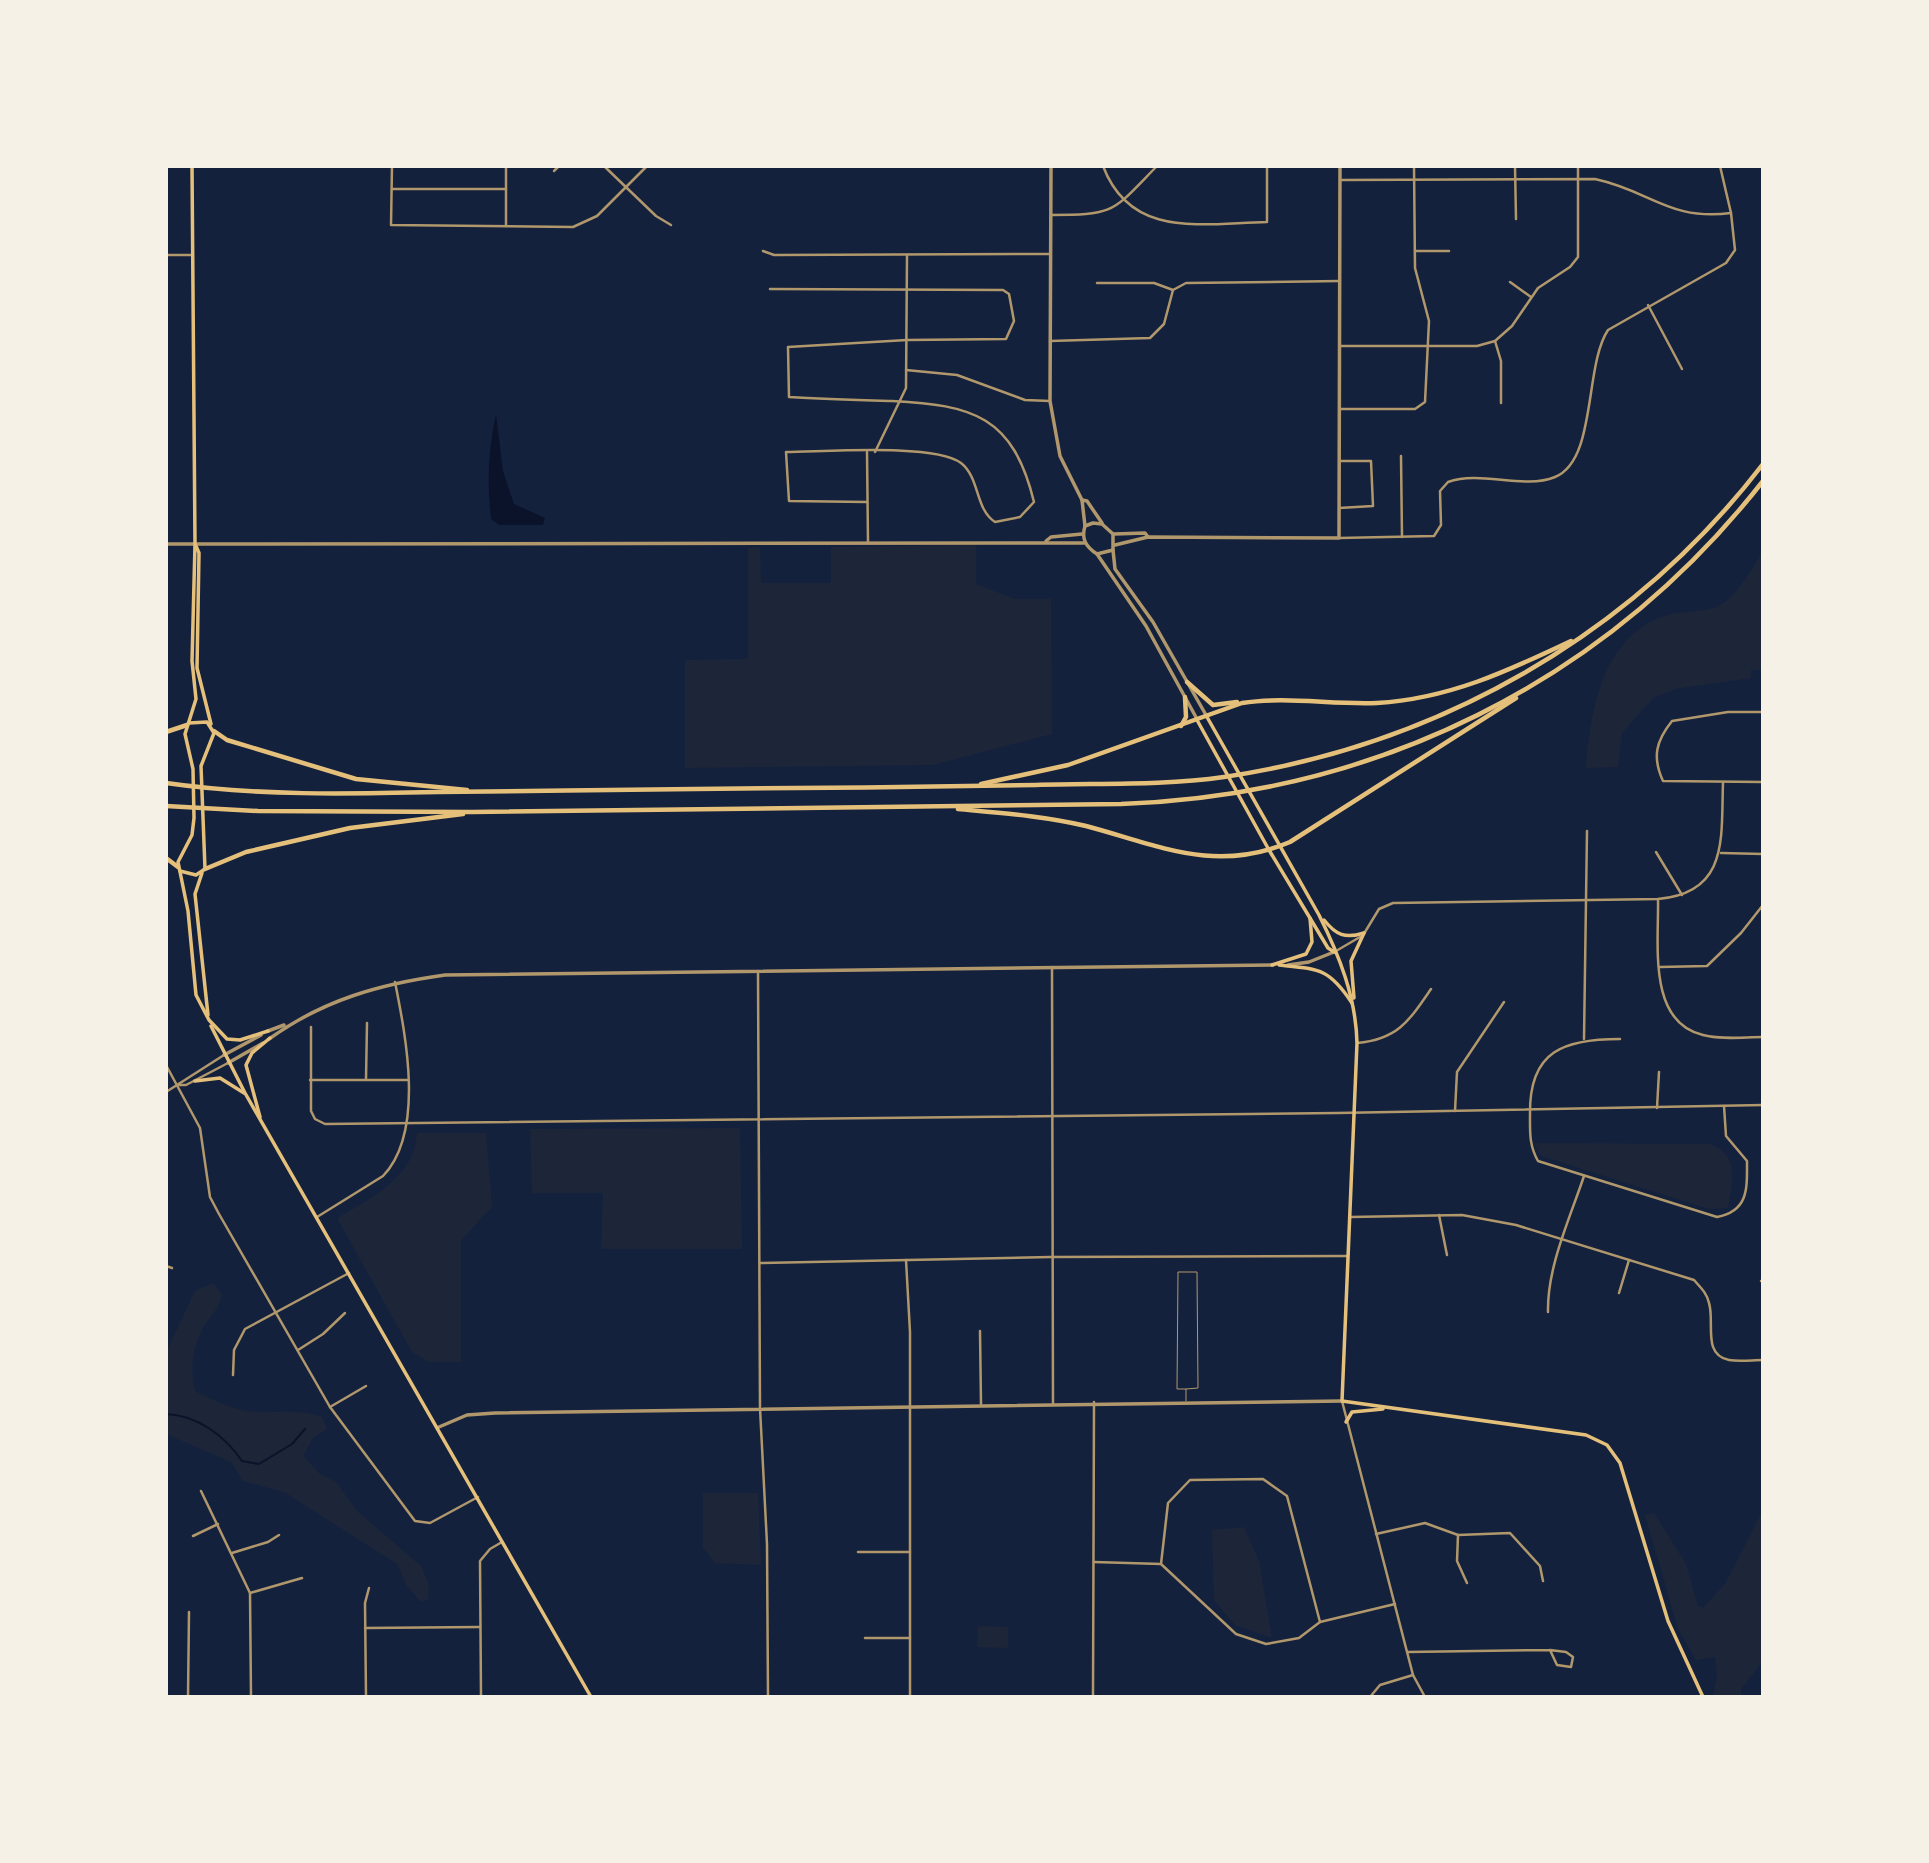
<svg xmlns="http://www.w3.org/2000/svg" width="1929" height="1863" viewBox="0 0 1929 1863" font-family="Arial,sans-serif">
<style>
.green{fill:#1d2539}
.water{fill:#0b132b}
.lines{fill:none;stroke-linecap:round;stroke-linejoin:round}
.stream{stroke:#0b132b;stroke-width:2}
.service{stroke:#b1986c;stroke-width:1}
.minor{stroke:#b1986c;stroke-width:2.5}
.tertiary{stroke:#b1986c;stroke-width:3.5}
.secondary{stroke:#e5c07b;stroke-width:3.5}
.motorway{stroke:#e5c07b;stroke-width:4.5}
</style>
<rect width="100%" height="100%" fill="#14213d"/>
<g class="green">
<polygon points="976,545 976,584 1015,599 1051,599 1052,734 933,765 685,768 685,660 748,659 748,548 760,547 761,583 831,583 831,547"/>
<path d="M1763,550V670H1751V678L1675,689L1653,698L1622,733L1618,767L1586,768C1590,716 1600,648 1652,621C1670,611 1691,613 1710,609C1733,605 1752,569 1763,550Z"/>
<polygon points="740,1128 742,1249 601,1249 603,1193 532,1193 530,1129"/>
<path d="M417,1133H486L492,1207L461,1240V1362H429L412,1352L337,1218C370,1199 415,1177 417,1133Z"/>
<path d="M1534,1143L1710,1144C1739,1155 1733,1181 1728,1208L1709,1209L1541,1156Z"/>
<path d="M213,1283L222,1294C218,1314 208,1316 201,1332C192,1351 190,1372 195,1391C214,1400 236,1412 257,1412C282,1413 297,1409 322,1417L327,1429L313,1438L303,1456L320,1474L336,1482L357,1511L421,1566L429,1585L428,1600L421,1602L407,1586L397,1564L284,1492L243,1481L231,1462L166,1434V1352L195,1291Z"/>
<polygon points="703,1493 758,1493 761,1565 715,1563 703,1547"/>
<polygon points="1763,1510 1763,1661 1741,1689 1741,1697 1713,1697 1717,1675 1715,1657 1696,1660 1678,1629 1645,1515 1654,1513 1686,1564 1698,1606 1703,1608 1725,1584"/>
<polygon points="1244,1527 1259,1561 1272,1638 1235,1625 1214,1600 1212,1530"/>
<polygon points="978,1626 1008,1627 1008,1648 977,1647"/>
</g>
<path class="water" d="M496,414L503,471L514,504L545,518L543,525H499L491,519C487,484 488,449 496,414Z"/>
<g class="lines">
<path class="stream" d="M166,1414C197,1415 225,1436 242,1461L259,1464L292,1444L305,1429"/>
<polyline class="service" points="1186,1401 1186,1389 1177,1389 1178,1272 1197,1272 1198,1388 1186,1389"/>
<g class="minor">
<polyline points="392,166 391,225 573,227 597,216 647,166"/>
<polyline points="506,166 506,226"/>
<polyline points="604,166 656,216 671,225"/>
<path d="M1103,166C1131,240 1203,223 1267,222V166"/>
<polyline points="1515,166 1516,219"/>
<polyline points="554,171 559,166"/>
<path d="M1340,180L1595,179C1651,191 1669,221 1731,213"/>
<polyline points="392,189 506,189"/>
<path d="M1051,215C1116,215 1112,212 1157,166"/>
<polyline points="763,251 774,255 1050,254"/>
<polyline points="1415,251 1449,251"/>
<polyline points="166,255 192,255"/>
<polyline points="1510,282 1531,297"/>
<polyline points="1097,283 1154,283 1173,290"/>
<path d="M770,289L1003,290L1009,294L1014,321L1006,339L907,340L788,347L789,397C823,399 858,400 892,401C973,405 1013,416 1034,502L1020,517L995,522C975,509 980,478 961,463C935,443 822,452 786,452L789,501L867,502"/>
<polyline points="1648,305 1682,369"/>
<polyline points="1050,341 1150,338 1164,324 1173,290 1186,283 1340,281"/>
<polyline points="1495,341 1501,361 1501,403"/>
<polyline points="1340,346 1477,346 1495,341 1512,326 1538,288 1570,267 1578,257 1578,166"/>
<polyline points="906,370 957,375 1025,400 1050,401"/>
<polyline points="1340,409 1415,409 1425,402 1429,321 1415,268 1414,166"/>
<polyline points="867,452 868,542"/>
<polyline points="875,452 906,388 907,256"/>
<polyline points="1401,456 1402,537"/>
<polyline points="1339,508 1373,506 1371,461 1340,461"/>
<path d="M1339,538L1434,536L1441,525L1440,491L1448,482C1481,470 1523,490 1555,477C1597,460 1584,366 1608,330L1726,263L1735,250L1731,213L1720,166"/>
<path d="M1763,712H1728L1672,721C1656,741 1652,757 1663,781L1763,782"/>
<polyline points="1656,852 1682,895"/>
<polyline points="1721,853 1763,854"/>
<path d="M1658,899C1659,943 1647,1022 1703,1035C1722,1040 1744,1037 1763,1037"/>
<path d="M1365,932L1379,909L1393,903L1658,899C1729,893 1721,838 1723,783"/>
<polyline points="1336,951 1360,937"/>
<polyline points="1052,967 1053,1403"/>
<polyline points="1660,967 1707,966 1741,933 1763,905"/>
<polyline points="758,971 760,1408 767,1544 768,1697"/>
<polyline points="311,1027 311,1111 315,1119 325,1124 1337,1113 1763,1105"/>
<polyline points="1584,1039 1587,831"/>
<path d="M1620,1039C1565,1039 1529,1050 1530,1114C1530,1132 1529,1145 1538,1161L1717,1217C1749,1211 1747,1188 1747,1161L1726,1136L1724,1106"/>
<path d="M1357,1043C1398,1039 1409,1021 1431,989"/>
<polyline points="166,1065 200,1128 210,1197 219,1214 330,1407 415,1521 430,1523 478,1497"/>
<polyline points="366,1079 367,1023"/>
<polyline points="310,1080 407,1080"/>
<polyline points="178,1085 186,1085 228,1063"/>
<polyline points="166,1092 224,1055"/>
<polyline points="1657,1108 1659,1072"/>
<polyline points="1455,1111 1457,1072 1504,1002"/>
<polyline points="1439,1215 1447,1255"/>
<path d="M317,1217L383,1176C425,1132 406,1037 395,982"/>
<path d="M1350,1217L1462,1215L1516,1225L1694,1280C1700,1287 1707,1293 1709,1303C1715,1322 1702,1355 1729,1360C1740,1362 1752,1360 1763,1360"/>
<polyline points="906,1260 910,1332 910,1697"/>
<polyline points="760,1263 1050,1257 1348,1256"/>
<polyline points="166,1266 172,1268"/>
<polyline points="1761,1281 1763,1281"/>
<polyline points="1619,1293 1629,1260"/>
<path d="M1548,1312C1547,1267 1570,1218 1584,1176"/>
<polyline points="980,1331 981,1404"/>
<polyline points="298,1350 323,1334 345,1313"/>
<polyline points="233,1375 234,1350 245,1329 349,1273"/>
<polyline points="1342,1401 1413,1675 1425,1697"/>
<polyline points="330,1407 366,1386"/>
<polyline points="201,1491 250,1593 251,1697"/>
<polyline points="1376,1534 1425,1523 1458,1535 1510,1533 1540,1566 1543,1581"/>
<polyline points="1458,1535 1457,1561 1467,1583"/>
<polyline points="193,1536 218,1524"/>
<polyline points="858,1552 910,1552"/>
<polyline points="232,1553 268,1542 279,1535"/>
<polyline points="1094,1562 1161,1564 1236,1634 1266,1644 1299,1638 1320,1622 1395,1604"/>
<polyline points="1161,1564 1168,1503 1190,1480 1263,1479 1287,1496 1320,1622"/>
<polyline points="250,1593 302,1578"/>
<polyline points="365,1628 480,1627"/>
<polyline points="865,1638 910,1638"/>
<polyline points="1408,1652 1550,1650 1557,1665 1571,1667 1573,1657 1566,1652 1550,1650"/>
<polyline points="188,1697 189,1612"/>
<polyline points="366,1697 365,1603 369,1588"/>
<polyline points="481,1697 480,1561 490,1549 502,1542"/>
<polyline points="1093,1697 1094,1402"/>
<polyline points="1370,1697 1380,1685 1413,1675"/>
</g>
<g class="tertiary">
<polyline points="1051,166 1050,401 1060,456 1082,500 1085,526"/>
<polyline points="1082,500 1087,501 1102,523"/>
<path d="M1093,523L1102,524L1113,534V550L1097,554C1086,547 1081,539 1085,526Z"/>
<polyline points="1114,534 1145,533 1148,537"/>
<polyline points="1046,541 1051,537 1082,534"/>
<polyline points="166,544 1084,543"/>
<polyline points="1115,545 1148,537 1339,538 1340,166"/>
<polyline points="1113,550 1115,569 1153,622 1206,715"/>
<polyline points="1097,554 1146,626 1197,719"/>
<polyline points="1288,965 1309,962 1334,952"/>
<polyline points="268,1031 284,1025"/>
<path d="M269,1039C323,1000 380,984 445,975L1273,965"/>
<polyline points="224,1055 261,1035"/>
<polyline points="228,1063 263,1043"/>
<polyline points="439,1427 467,1415 495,1413 1342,1401"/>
</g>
<g class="secondary">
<polyline points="192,166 195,544 192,661 196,699 185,734 193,769 194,818 192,835 178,862 188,911 196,995 209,1020 227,1039 240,1040 268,1031"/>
<polyline points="196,546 199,553 197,668 211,724"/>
<path d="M1207,717L1319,915C1339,955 1356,997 1357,1043L1342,1401L1586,1435L1607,1445L1620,1463L1668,1621L1703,1697"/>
<polyline points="1197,720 1269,850 1328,948 1334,952"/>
<polyline points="180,871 196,875 205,869 201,766 214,733 207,722 189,723"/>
<polyline points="202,873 195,894 208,1015"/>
<path d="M1324,920C1336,935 1345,939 1364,933"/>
<polyline points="1272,965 1306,954 1312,942 1310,918"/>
<path d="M1279,965C1319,969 1329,968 1352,1003"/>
<polyline points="1354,998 1351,961 1364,933"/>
<polyline points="211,1026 245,1093 591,1697"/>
<polyline points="195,1081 220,1078 244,1093"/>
<polyline points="260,1117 246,1065 252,1053 270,1038"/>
<polyline points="1346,1422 1352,1412 1383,1409"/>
</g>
<g class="motorway">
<polyline points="1187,682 1213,705 1237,702"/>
<polyline points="1181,726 1186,717 1185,697"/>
<polyline points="214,731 227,740 356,779 467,790"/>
<polyline points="166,732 187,725"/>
<path d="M166,783C257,796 348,794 439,792C524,791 610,790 695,789C809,788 922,787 1036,785C1098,783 1162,786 1224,777C1438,745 1631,636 1763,464"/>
<path d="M981,784L1068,765L1242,703C1286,696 1332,705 1377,703C1448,699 1508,671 1571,641"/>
<path d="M166,806L258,811L472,812L1121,804C1375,795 1605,683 1763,481"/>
<path d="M958,809C1001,813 1044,816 1086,826C1158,845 1214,874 1290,842L1516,698"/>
<polyline points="166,858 178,867"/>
<polyline points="205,869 246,852 350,828 463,814"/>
</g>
</g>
<rect width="1929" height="1863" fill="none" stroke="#f6f1e7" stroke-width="336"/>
</svg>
